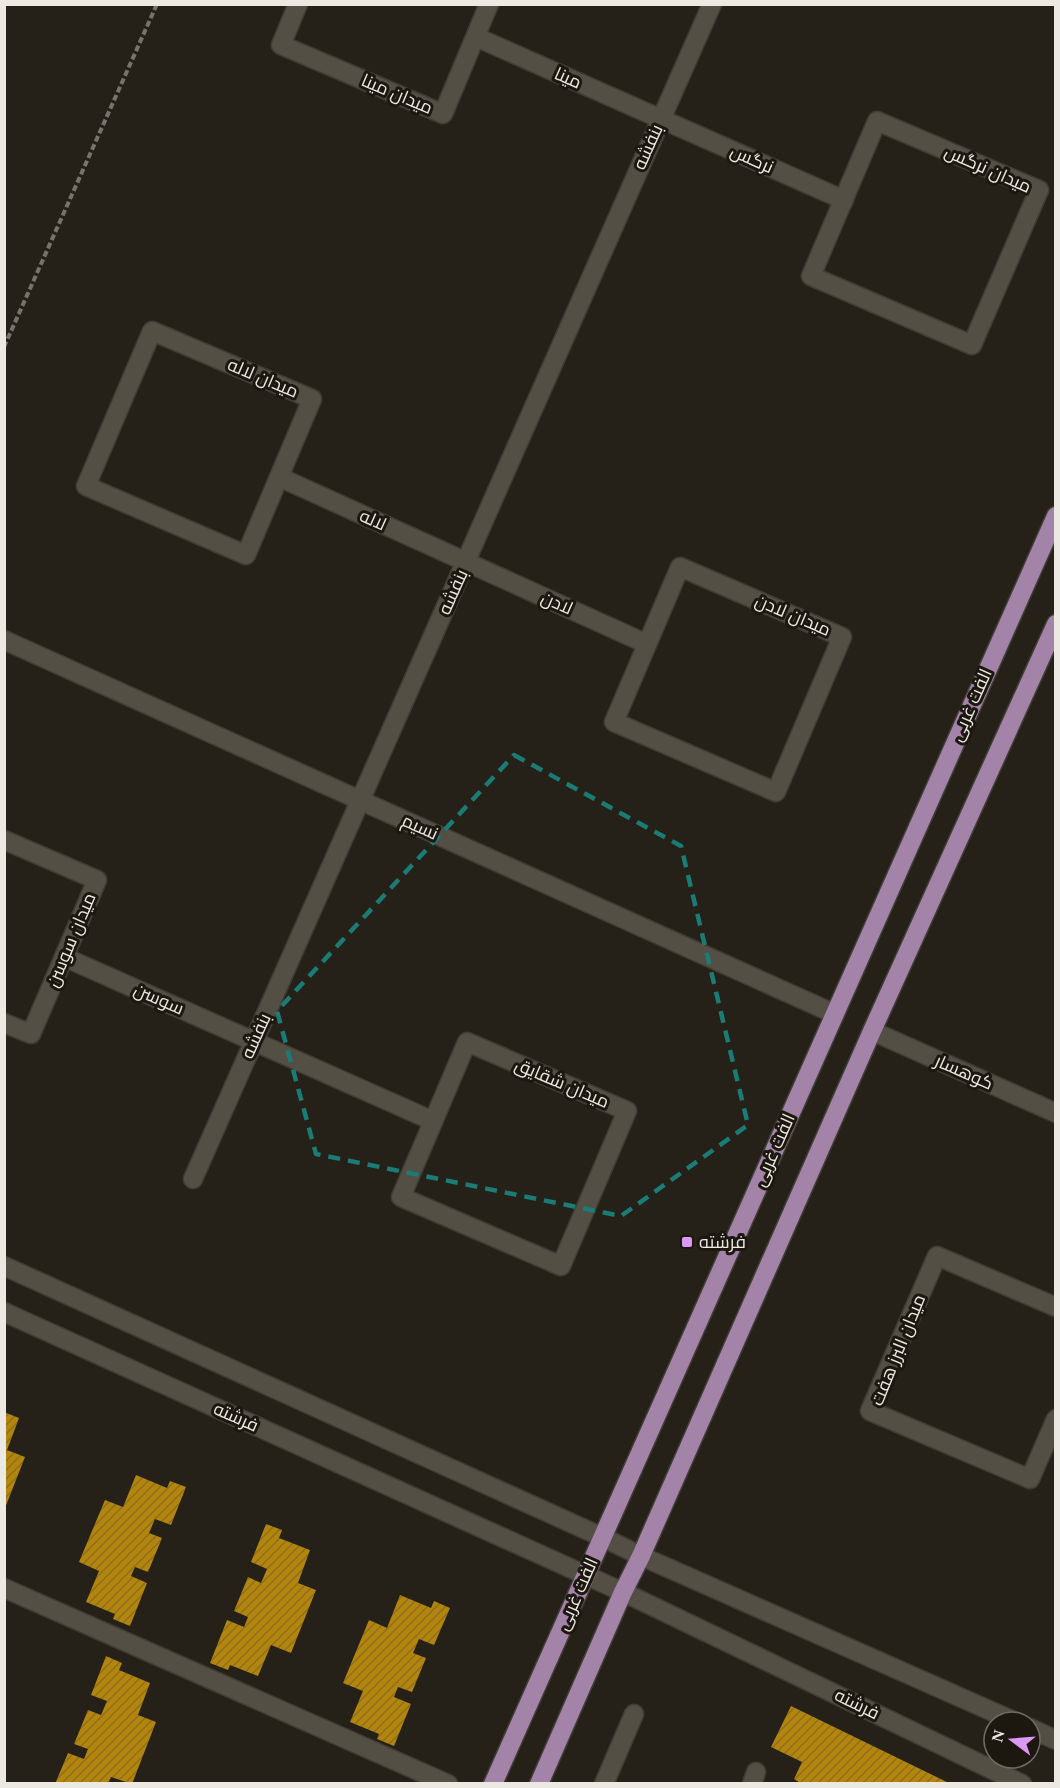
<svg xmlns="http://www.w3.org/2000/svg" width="1060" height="1788" viewBox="0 0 1060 1788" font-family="'Times New Roman',Cairo,serif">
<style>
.building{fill:url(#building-hatch)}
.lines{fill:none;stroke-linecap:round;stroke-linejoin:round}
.minor-casing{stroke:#3f3c35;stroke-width:21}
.major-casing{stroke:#3f3c35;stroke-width:21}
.path{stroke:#76736c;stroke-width:4;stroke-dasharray:6 3;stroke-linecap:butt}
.minor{stroke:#544f45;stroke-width:18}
.major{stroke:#a383a8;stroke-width:18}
.marked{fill:none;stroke:#1a7c74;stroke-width:4.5;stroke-dasharray:12 8;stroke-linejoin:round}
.poi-dot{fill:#db99f5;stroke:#1c1810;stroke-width:2}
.labels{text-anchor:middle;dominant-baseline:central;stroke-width:6;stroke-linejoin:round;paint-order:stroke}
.street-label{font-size:18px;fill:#ece9e3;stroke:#1c1810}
.poi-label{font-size:18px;fill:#ece9e3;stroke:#1c1810;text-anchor:start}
</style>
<defs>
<pattern id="building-hatch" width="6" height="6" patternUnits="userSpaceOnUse" patternTransform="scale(1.5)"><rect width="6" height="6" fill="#b3850d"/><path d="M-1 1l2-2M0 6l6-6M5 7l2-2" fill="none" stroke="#8d6f20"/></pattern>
</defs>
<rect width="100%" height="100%" fill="#252119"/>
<g class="building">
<polygon points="4,1412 19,1418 7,1450 25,1457 5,1508"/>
<polygon points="136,1475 167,1488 170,1481 186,1487 171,1525 155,1519 149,1533 162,1538 148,1572 135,1567 131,1576 147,1583 130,1626 113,1619 115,1614 86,1602 99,1571 79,1562 105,1500 123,1507"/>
<polygon points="266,1524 282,1530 279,1538 310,1550 298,1583 316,1590 291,1653 271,1645 258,1676 230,1665 228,1670 210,1663 227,1620 244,1627 248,1617 234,1611 248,1577 261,1583 267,1569 251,1562"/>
<polygon points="400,1595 431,1608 434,1601 450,1608 434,1645 419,1639 413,1653 426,1658 412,1692 398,1687 394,1697 411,1704 394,1746 377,1739 379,1734 350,1722 363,1691 343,1683 369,1620 387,1628"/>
<polygon points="106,1656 122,1663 119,1670 150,1683 138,1715 156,1722 132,1784 111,1777 108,1784 55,1784 68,1753 84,1759 88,1749 74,1744 88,1710 101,1715 107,1701 91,1695"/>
<polygon points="791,1706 951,1784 802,1784 794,1779 802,1762 771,1747"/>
</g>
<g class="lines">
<g class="minor-casing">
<g id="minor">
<polyline points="298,4 281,45 443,114 489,4"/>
<polyline points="476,37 844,200"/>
<polygon points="877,121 1039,190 972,345 811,276"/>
<polygon points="152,331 312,399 246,555 86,486"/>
<polyline points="279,477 647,644"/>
<polygon points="680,567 842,637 776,792 614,722"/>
<polyline points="4,640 835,1014"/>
<polyline points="4,840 97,880 31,1034 4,1023"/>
<polyline points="64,957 433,1121"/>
<polyline points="872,1031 1056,1113"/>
<polygon points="467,1042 627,1111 561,1266 401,1197"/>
<polyline points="193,1179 712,4"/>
<polyline points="4,1266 602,1537 641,1556 1016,1722"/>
<polyline points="1056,1307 937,1256 870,1411 1030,1479 1056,1419"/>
<polyline points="4,1312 623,1592 1022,1784"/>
<polyline points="4,1588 448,1784"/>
<polyline points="1030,1728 1056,1740"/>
<polyline points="604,1784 634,1714"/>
<polyline points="752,1784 756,1772"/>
</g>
</g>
<g class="major-casing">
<g id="major">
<polyline points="493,1784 1056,516"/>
<polyline points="539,1784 623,1592 641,1556 872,1031 1056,624"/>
</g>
</g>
<polyline class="path" points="4,347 157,4"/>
<use href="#minor" class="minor"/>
<use href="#major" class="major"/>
</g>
<path class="marked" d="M514,755L681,846L748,1125L621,1216L316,1154L277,1011Z"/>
<rect class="poi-dot" x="681" y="1236" width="12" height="12" rx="3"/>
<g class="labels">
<g class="street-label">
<text transform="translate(568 78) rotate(24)">مینا</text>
<text transform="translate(397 94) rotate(23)">میدان مینا</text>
<text transform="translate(648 147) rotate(-66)">بنفشه</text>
<text transform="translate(752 159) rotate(24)">نرگس</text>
<text transform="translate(988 169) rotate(24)">میدان نرگس</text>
<text transform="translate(263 378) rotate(23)">میدان لاله</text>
<text transform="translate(373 520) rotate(24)">لاله</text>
<text transform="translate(453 592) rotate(-66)">بنفشه</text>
<text transform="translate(557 603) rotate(24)">لادن</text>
<text transform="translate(793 615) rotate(23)">میدان لادن</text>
<text transform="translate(971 705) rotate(-66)">الفت غربی</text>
<text transform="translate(420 827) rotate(24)">نسیم</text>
<text transform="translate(71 940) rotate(-67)">میدان سوسن</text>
<text transform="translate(159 999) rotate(24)">سوسن</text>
<text transform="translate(256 1036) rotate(-66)">بنفشه</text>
<text transform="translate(964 1072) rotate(24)">کوهسار</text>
<text transform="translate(562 1083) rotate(23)">میدان شقایق</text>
<text transform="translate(774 1150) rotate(-66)">الفت غربی</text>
<text transform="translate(898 1350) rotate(-68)">میدان البرز هفت</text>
<text transform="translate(236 1417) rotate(24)">فرشته</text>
<text transform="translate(577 1594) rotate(-66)">الفت غربی</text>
<text transform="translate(857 1704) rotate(26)">فرشته</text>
</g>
<g class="poi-label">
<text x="699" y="1242">فرشته</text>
</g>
</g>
<rect width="1060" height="1788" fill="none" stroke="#ece9e3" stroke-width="12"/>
<g transform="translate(1012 1740) rotate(286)"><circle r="28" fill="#1c1810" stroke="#6f6c64" stroke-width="1.5"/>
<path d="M0-4.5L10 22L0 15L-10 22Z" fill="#db99f5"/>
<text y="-9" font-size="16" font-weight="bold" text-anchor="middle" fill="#ece9e3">N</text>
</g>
</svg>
